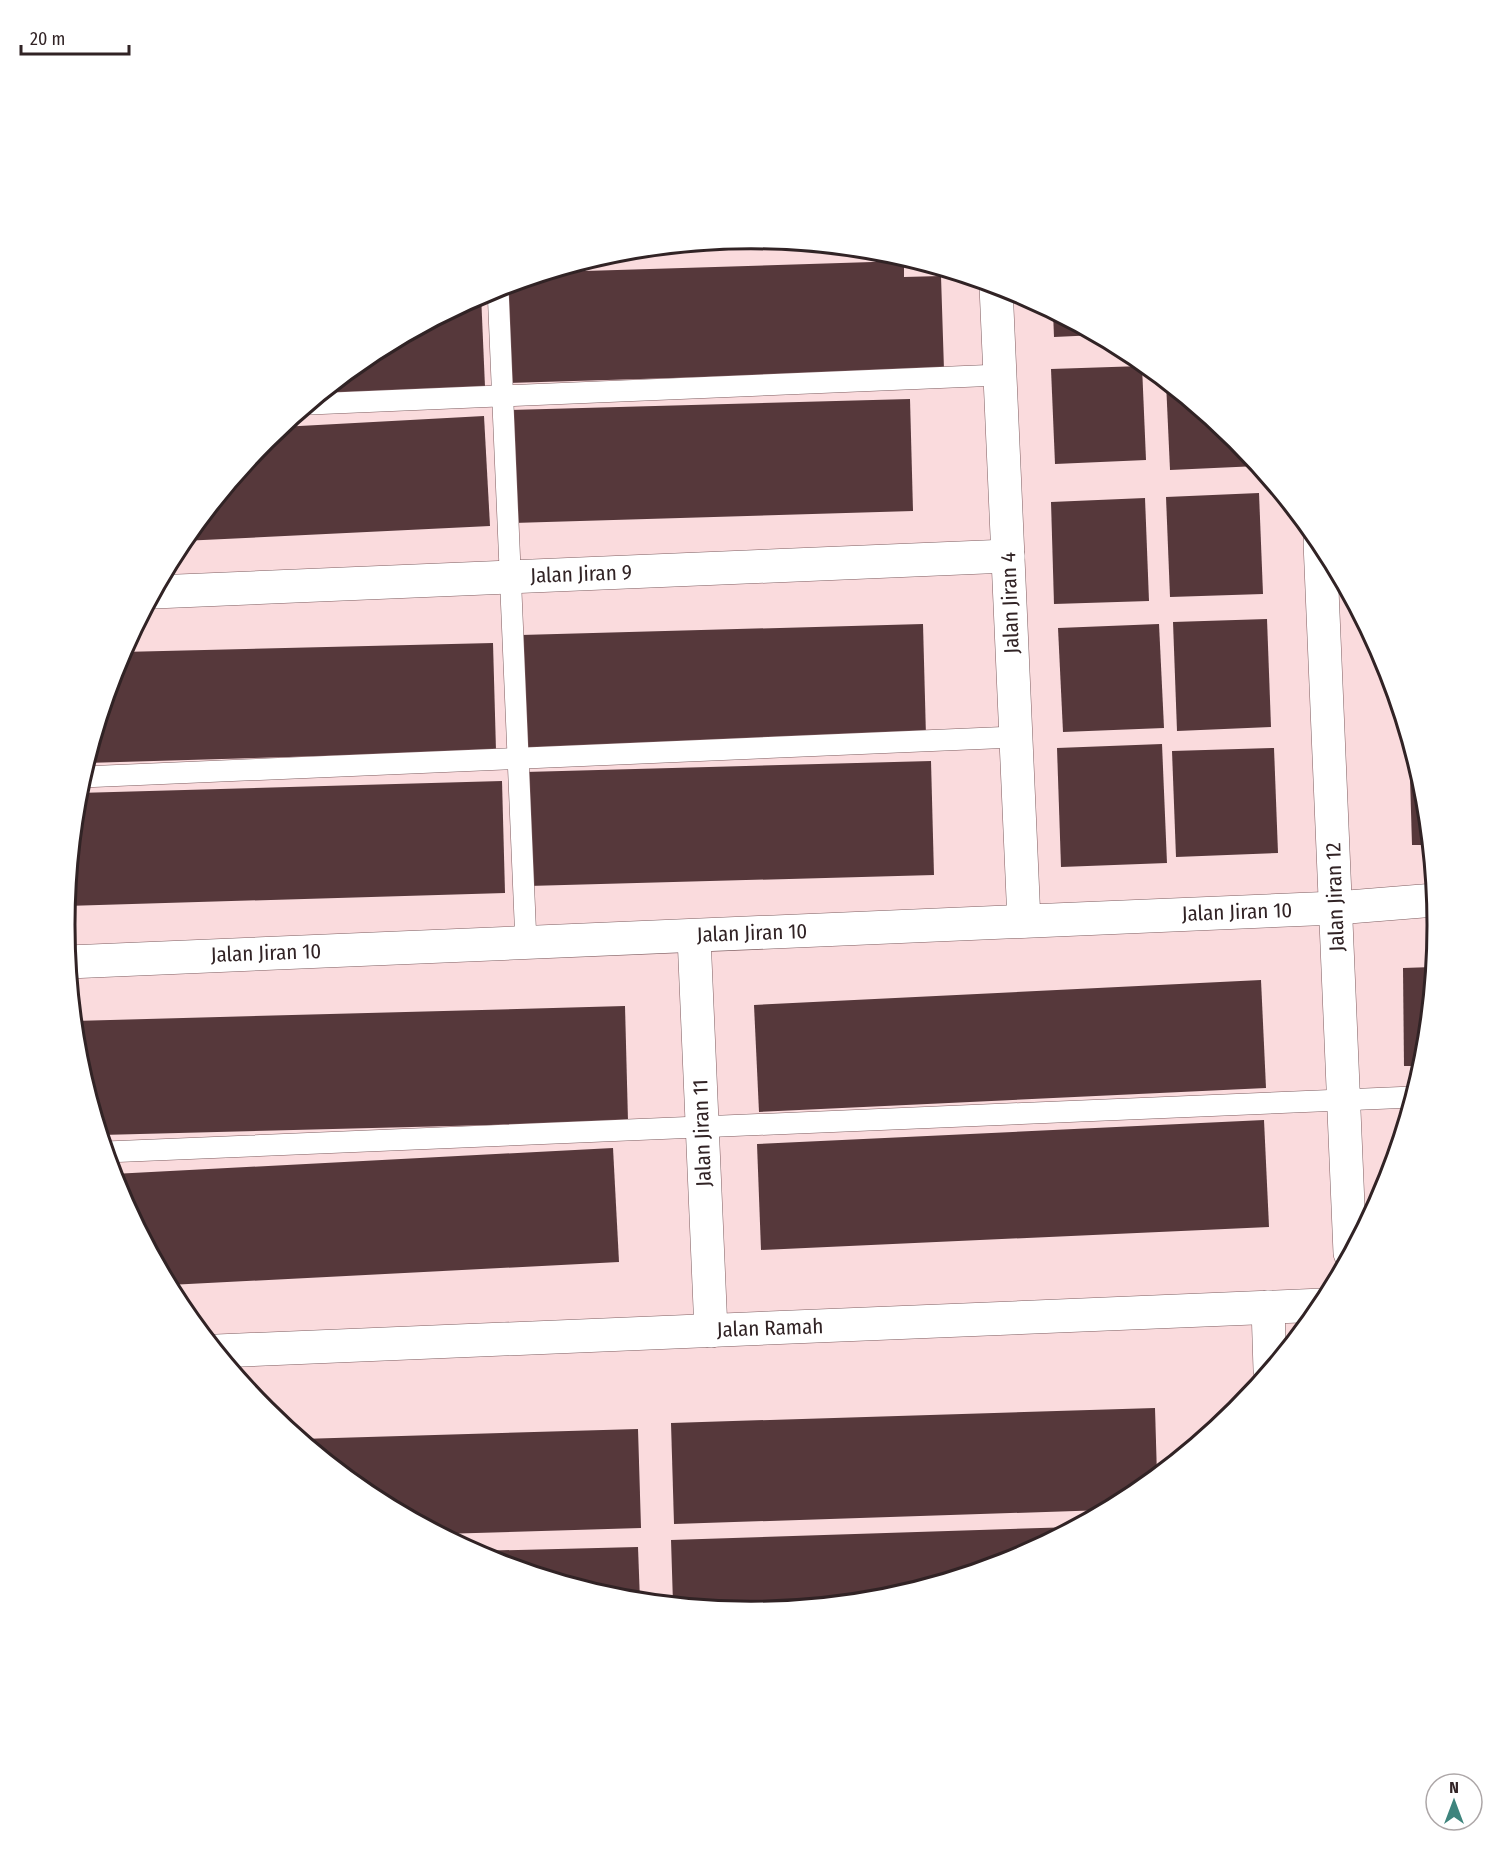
<svg xmlns="http://www.w3.org/2000/svg" width="1502" height="1850" viewBox="0 0 1502 1850" font-family="'Fira Sans Condensed',sans-serif">
<style>
.building{fill:#56383b}
.lines{fill:none;stroke-linecap:round;stroke-linejoin:round}
.lane-casing{stroke:#7e5d60;stroke-width:22}
.street-casing{stroke:#7e5d60;stroke-width:34}
.lane{stroke:#fff;stroke-width:21}
.street{stroke:#fff;stroke-width:33}
.labels{text-anchor:middle;dominant-baseline:central;stroke-width:6;stroke-linejoin:round;paint-order:stroke}
.street-label{font-size:21px;fill:#312325;stroke:#fff}
.rim{fill:none;stroke:#312325;stroke-width:3}
</style>
<rect width="100%" height="100%" fill="#fadbdd"/>
<g class="building">
<polygon points="904,261 904,277 941,276 944,370 506,383 503,286 552,272"/>
<polygon points="481,294 485,387 322,393 370,354"/>
<polygon points="1053,312 1097,335 1054,337"/>
<polygon points="1142,366 1146,460 1055,464 1051,369"/>
<polygon points="1166,382 1237,440 1258,466 1170,470"/>
<polygon points="910,399 913,511 513,523 510,410"/>
<polygon points="484,416 490,526 182,541 266,439 281,427"/>
<polygon points="1259,493 1263,594 1170,597 1166,497"/>
<polygon points="1145,498 1149,601 1054,604 1051,502"/>
<polygon points="1267,619 1271,727 1177,731 1173,622"/>
<polygon points="923,624 926,737 524,748 521,635"/>
<polygon points="1159,624 1164,728 1063,732 1058,628"/>
<polygon points="493,643 496,751 86,763 117,662 122,652"/>
<polygon points="1162,744 1167,863 1061,867 1057,748"/>
<polygon points="1409,744 1424,791 1430,845 1412,845"/>
<polygon points="1274,748 1278,853 1176,857 1172,751"/>
<polygon points="931,761 934,875 528,886 525,772"/>
<polygon points="502,781 505,893 66,906 78,793"/>
<polygon points="1433,967 1424,1059 1422,1066 1404,1066 1403,968"/>
<polygon points="1261,980 1266,1088 759,1112 754,1005"/>
<polygon points="625,1006 628,1121 574,1123 101,1135 78,1059 74,1021"/>
<polygon points="1408,1114 1401,1135 1400,1115"/>
<polygon points="1264,1120 1269,1227 761,1250 757,1144"/>
<polygon points="613,1148 619,1262 169,1285 117,1187 113,1174"/>
<polygon points="1155,1408 1157,1476 1132,1496 1105,1510 674,1524 671,1423"/>
<polygon points="638,1429 641,1528 441,1534 369,1496 301,1439"/>
<polygon points="1074,1527 1013,1559 885,1598 751,1611 673,1604 671,1540"/>
<polygon points="638,1547 640,1601 617,1598 488,1559 474,1551"/>
</g>
<g class="lines">
<g class="lane-casing">
<g id="lane">
<polyline points="498,288 526,943"/>
<polyline points="310,404 1000,375"/>
<polyline points="82,777 1015,737"/>
<polyline points="106,1152 1413,1097"/>
</g>
</g>
<g class="street-casing">
<g id="street">
<polyline points="996,286 1024,921"/>
<polyline points="1320,542 1350,1253"/>
<polyline points="154,592 1008,556"/>
<polyline points="694,936 711,1331"/>
<polyline points="68,962 1336,908 1435,900"/>
<polyline points="1268,1307 1270,1370"/>
<polyline points="217,1351 1323,1305"/>
</g>
</g>
<use href="#lane" class="lane"/>
<use href="#street" class="street"/>
</g>
<g class="labels">
<g class="street-label">
<text transform="translate(581 574) rotate(-2)">Jalan Jiran 9</text>
<text transform="translate(1010 603) rotate(-92)">Jalan Jiran 4</text>
<text transform="translate(1335 897) rotate(-92)">Jalan Jiran 12</text>
<text transform="translate(1237 912) rotate(-2)">Jalan Jiran 10</text>
<text transform="translate(752 933) rotate(-2)">Jalan Jiran 10</text>
<text transform="translate(266 953) rotate(-2)">Jalan Jiran 10</text>
<text transform="translate(702 1133) rotate(-92)">Jalan Jiran 11</text>
<text transform="translate(770 1328) rotate(-2)">Jalan Ramah</text>
</g>
</g>
<path d="M0 0H1502V1850H0ZM75 925a676 676 0 1 1 1352 0a676 676 0 1 1-1352 0Z" fill="#fff" fill-rule="evenodd"/>
<path class="rim" d="M75 925a676 676 0 1 1 1352 0a676 676 0 1 1-1352 0Z"/>
<g transform="translate(1454 1802)"><circle r="28" fill="#ffffff" stroke="#ada7a8" stroke-width="1.5"/>
<path d="M0-4.5L10 22L0 15L-10 22Z" fill="#3e847d"/>
<text y="-9" font-size="16" font-weight="bold" text-anchor="middle" fill="#312325">N</text>
</g>
<path d="M21 45v9h108v-9" fill="none" stroke="#312325" stroke-width="3"/>
<text x="30" y="45" font-size="18" fill="#312325" stroke="#ffffff" stroke-width="4.5" paint-order="stroke">20 m</text>
</svg>
